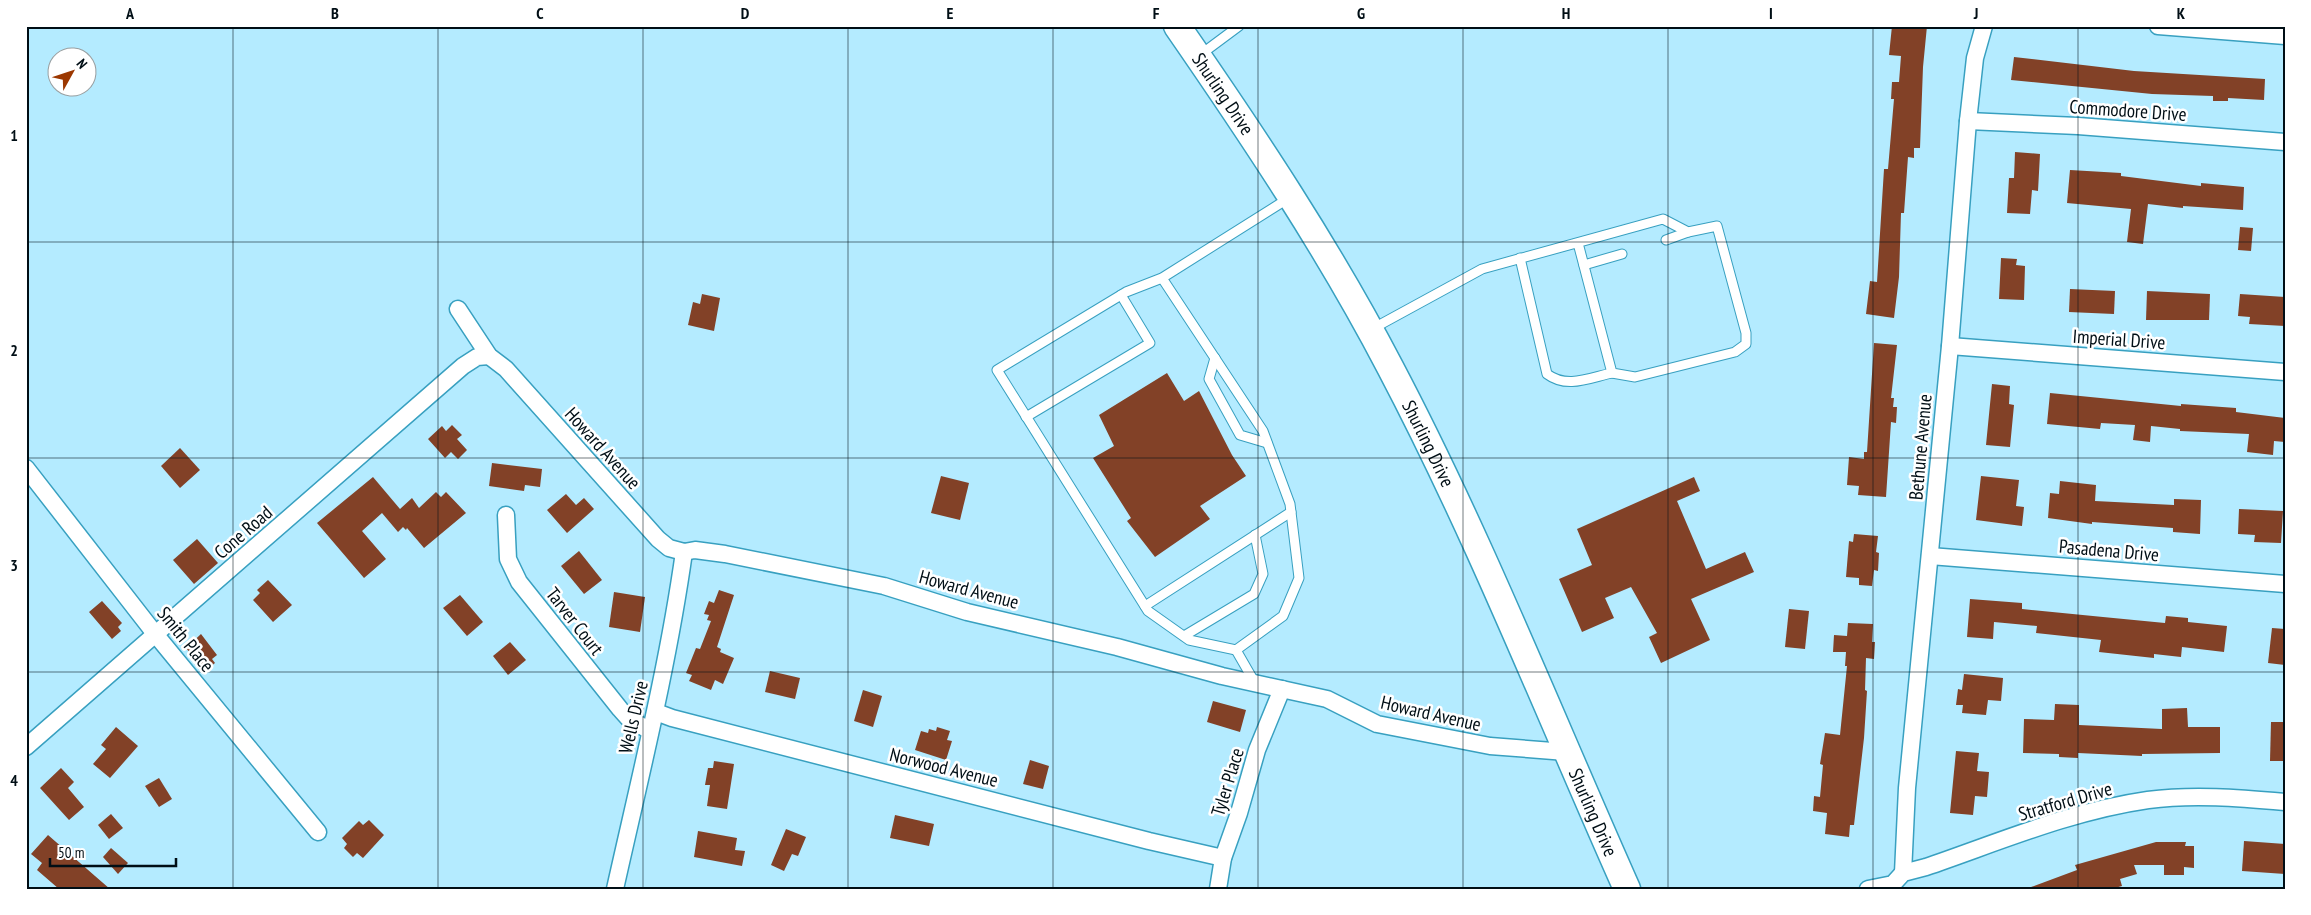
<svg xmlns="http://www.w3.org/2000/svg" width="2311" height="915" viewBox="0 0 2311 915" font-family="'PT Sans Narrow',sans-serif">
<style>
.building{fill:#824127}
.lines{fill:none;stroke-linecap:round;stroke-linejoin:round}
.lane-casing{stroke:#38a0c0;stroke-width:11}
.street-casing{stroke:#38a0c0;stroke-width:19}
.primary-casing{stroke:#38a0c0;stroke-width:29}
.lane{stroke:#fff;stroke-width:9}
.street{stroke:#fff;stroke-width:16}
.primary{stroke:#fff;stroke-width:26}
.grid{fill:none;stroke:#000e15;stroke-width:1;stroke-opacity:0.55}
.labels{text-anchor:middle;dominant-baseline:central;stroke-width:5;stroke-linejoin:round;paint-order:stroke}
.street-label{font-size:19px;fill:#000e15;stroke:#fff}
.neatline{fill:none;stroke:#000e15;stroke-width:2}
.grid-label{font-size:16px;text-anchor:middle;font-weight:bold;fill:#000e15}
</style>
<rect width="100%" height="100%" fill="#b4ebff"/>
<g class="building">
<polygon points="1892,26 1927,26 1923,67 1920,148 1914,148 1914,158 1908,157 1904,213 1901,213 1899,277 1894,318 1866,314 1870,281 1877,282 1884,169 1888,169 1894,99 1891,99 1892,82 1899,82 1901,56 1889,55"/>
<polygon points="2014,57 2134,71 2265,79 2264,100 2228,98 2228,101 2213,101 2213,96 2152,94 2011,80"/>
<polygon points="2015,152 2040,154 2038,191 2032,190 2030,214 2007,213 2009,178 2014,178"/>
<polygon points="2070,170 2121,173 2121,176 2201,186 2201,183 2244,187 2243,210 2183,206 2183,208 2148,204 2143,244 2127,242 2131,209 2067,203"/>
<polygon points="2240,227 2253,228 2251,251 2238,250"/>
<polygon points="2001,258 2017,259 2016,265 2025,266 2024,300 1999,299"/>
<polygon points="2070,289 2115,291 2114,314 2069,312"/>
<polygon points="2147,291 2210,294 2209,320 2146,320"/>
<polygon points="702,294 720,298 714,331 688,325 693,302 700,304"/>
<polygon points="2240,294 2285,297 2285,326 2249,324 2250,317 2238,316"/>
<polygon points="1874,343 1897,345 1891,398 1894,398 1893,407 1897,407 1896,423 1891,422 1886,497 1858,495 1859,486 1847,485 1849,457 1864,459 1864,452 1867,452"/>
<polygon points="1167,373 1184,401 1199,391 1232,455 1246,476 1200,506 1210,519 1155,557 1127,521 1131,518 1093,458 1114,446 1099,415"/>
<polygon points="1992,384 2010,386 2009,404 2014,405 2010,447 1986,445"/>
<polygon points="2050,393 2181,406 2181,404 2236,408 2236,412 2285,418 2285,442 2274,441 2273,455 2247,452 2249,434 2180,431 2180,429 2151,426 2150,442 2133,440 2135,425 2101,423 2100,429 2047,424"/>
<polygon points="452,425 462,435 457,439 467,450 458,459 451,452 445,458 428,439 442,426 446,431"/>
<polygon points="180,448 200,470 180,488 161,466"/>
<polygon points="492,463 542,469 540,487 525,485 524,491 489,486"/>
<polygon points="941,476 969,483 960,520 931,513"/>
<polygon points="1981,476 2019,480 2016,506 2024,507 2022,526 1976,520"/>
<polygon points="373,477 400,509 412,498 419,508 436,492 441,497 446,492 466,513 424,548 407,528 406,530 403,527 398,532 382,513 362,531 386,559 364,578 317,523"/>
<polygon points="1694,477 1700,491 1677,501 1706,569 1745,552 1754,572 1691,599 1710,640 1661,663 1649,637 1657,633 1631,587 1605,598 1614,618 1582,632 1559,579 1592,565 1577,529"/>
<polygon points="2060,481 2096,485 2095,501 2174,505 2174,499 2201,500 2200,534 2173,532 2173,528 2092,522 2092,524 2048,518 2050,493 2059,494"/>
<polygon points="566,494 576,505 584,498 594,509 567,533 547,510"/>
<polygon points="2239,509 2283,511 2281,543 2254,542 2255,535 2238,534"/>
<polygon points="1854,534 1878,536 1876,552 1879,553 1878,571 1874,570 1872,586 1859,585 1859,578 1846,577 1849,541 1853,542"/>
<polygon points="197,539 218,563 194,584 173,560"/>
<polygon points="579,551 602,580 584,594 561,566"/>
<polygon points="268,580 292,605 273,622 253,600 260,593 257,590"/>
<polygon points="719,590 734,595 717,647 721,649 720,652 734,658 723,684 715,680 711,690 689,681 692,675 686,673 696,648 700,649 711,621 707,620 709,615 704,614 709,601 714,603"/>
<polygon points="614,592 645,597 640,632 609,627"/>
<polygon points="460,595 483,622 467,636 443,608"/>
<polygon points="1970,599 2022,603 2022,609 2103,617 2165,623 2166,616 2188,618 2188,622 2227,626 2224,652 2182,647 2181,657 2154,654 2154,658 2099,652 2101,640 2036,633 2037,626 1994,622 1993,639 1967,637"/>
<polygon points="102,601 122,623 118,627 121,631 112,639 89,612"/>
<polygon points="1789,609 1809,611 1805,649 1785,647"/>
<polygon points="1848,623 1873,624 1872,642 1875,642 1874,659 1866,658 1865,690 1867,691 1864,738 1854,825 1850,825 1849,837 1825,834 1827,813 1813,811 1814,796 1820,797 1823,765 1820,764 1825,733 1840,735 1847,666 1845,666 1846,652 1833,652 1834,635 1847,636"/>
<polygon points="2272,628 2285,629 2285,665 2268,663"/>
<polygon points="201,634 217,655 212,659 215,663 205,671 186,648"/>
<polygon points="510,642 526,660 508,675 493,656"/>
<polygon points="770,671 800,678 795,699 765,692"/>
<polygon points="1964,674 2003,678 2001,701 1988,700 1986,715 1962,713 1963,705 1956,705 1958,689 1962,690"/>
<polygon points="863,690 882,696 873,727 854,721"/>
<polygon points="1213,701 1246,710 1240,732 1207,722"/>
<polygon points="2055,704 2079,705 2079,725 2162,729 2162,709 2187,708 2188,727 2220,727 2220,753 2142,754 2142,756 2078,753 2078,758 2059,757 2059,754 2023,753 2024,719 2054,720"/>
<polygon points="2271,722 2285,722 2285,761 2270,761"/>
<polygon points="116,727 138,746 110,778 93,764 106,749 101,745"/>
<polygon points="937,727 950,731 947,740 952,741 946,760 915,750 921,731 928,733 929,729 936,731"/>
<polygon points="1956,751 1979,753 1977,771 1989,772 1987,797 1975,796 1973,815 1950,813"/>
<polygon points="1030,760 1049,766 1043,789 1023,784"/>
<polygon points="714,761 734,764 727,809 707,806 710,785 705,785 708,768 713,768"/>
<polygon points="61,768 74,782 68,788 84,807 69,820 40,788"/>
<polygon points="159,778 172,799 159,807 145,786"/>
<polygon points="111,814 123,828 109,839 98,825"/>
<polygon points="895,815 934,824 929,846 890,838"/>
<polygon points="369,820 384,835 363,858 357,853 353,857 344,848 347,844 342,838 359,821 363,825"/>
<polygon points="786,829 806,837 798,856 792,854 784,871 771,865"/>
<polygon points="698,831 737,838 735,850 745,851 742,866 694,857"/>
<polygon points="48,835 95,876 110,889 59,889 37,870 42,863 31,854"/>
<polygon points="2244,841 2285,844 2285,874 2242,871"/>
<polygon points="2156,842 2186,842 2185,846 2194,846 2194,868 2184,867 2184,875 2164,875 2164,865 2134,865 2137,874 2120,879 2122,886 2111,889 2032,889 2031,887 2077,870 2075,865"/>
<polygon points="111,848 128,863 118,874 103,857"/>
</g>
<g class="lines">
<g class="lane-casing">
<g id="lane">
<polyline points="1200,55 1239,26"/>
<polyline points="1666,240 1688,232"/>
<path d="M1520,258L1547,374C1567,389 1589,378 1612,373"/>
<polyline points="1584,265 1622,254"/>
<polyline points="1162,278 1263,431 1290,504 1299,578 1283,616 1236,650 1189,640 1148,611 997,370 1126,292 1162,278 1289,198"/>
<polyline points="1372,329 1482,269 1663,219 1688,232 1717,226 1746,333 1746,344 1735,352 1635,377 1612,373 1578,243"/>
<polyline points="1215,358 1209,379 1240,435 1267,443"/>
<polyline points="1026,417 1150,343 1121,295"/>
<polyline points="1145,606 1291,512"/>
<polyline points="1184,636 1254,594 1263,574 1255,535"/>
<polyline points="1236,650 1255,683"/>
</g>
</g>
<g class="street-casing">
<g id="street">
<polyline points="2158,26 2285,36"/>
<polyline points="1968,121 2078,126 2285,142"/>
<polyline points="458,309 489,356 506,369 658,539 669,548 684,552 695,550 725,554 884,586 967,612 1117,647 1222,676 1327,699 1377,724 1490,746 1566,752"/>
<polyline points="1950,346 2285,372"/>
<polyline points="26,468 156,635 318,832"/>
<polyline points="506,515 508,559 519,582 620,709 628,718 650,731"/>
<polyline points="1930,556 2285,584"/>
<polyline points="656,712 672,718 1149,841 1223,858"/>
<polyline points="26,747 463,366 477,357 489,356"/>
<polyline points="1903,873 1907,788 1950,346 1968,121 1975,58 1984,26"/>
<path d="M615,889C640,777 668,666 684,552"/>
<polyline points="1218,889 1223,858 1239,813 1257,750 1282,689"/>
<path d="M1868,889L1893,884L1903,873L1926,867C1999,842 2071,811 2148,800C2193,794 2239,798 2285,802"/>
</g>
</g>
<g class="primary-casing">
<g id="primary">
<path id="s1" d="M1177,26C1253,136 1328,248 1390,367C1479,536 1549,714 1627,889"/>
</g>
</g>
<use href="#lane" class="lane"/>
<use href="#street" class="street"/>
<use href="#primary" class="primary"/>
</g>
<path class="grid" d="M233,26V889M438,26V889M643,26V889M848,26V889M1053,26V889M1258,26V889M1463,26V889M1668,26V889M1873,26V889M2078,26V889M26,242H2285M26,458H2285M26,672H2285"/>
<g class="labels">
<g class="street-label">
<text stroke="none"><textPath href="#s1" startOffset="82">Shurling Drive</textPath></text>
<text transform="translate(2128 110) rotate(4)">Commodore Drive</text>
<text transform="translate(2119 339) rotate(4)">Imperial Drive</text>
<text stroke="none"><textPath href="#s1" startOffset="488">Shurling Drive</textPath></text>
<text transform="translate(1920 447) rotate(-85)">Bethune Avenue</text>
<text transform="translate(603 448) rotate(48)">Howard Avenue</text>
<text transform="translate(243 532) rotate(-41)">Cone Road</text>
<text transform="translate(2109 550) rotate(5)">Pasadena Drive</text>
<text transform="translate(969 589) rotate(15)">Howard Avenue</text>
<text transform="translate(575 621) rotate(52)">Tarver Court</text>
<text transform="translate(186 639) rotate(51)">Smith Place</text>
<text transform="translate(1431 713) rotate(13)">Howard Avenue</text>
<text transform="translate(633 717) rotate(-77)">Wells Drive</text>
<text transform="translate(944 767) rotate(14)">Norwood Avenue</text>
<text transform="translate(1227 782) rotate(-73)">Tyler Place</text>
<text transform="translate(2065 801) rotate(-16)">Stratford Drive</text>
<text stroke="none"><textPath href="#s1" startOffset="892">Shurling Drive</textPath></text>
</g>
</g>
<rect width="2311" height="915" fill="none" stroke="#ffffff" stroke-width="55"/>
<g transform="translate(72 72) rotate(50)"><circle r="24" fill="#ffffff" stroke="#999fa1"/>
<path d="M0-4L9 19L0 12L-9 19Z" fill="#9c3801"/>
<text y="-8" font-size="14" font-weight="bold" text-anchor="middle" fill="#000e15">N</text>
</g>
<path d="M50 858v8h126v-8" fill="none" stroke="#000e15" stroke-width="2.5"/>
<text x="58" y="858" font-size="15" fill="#000e15" stroke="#ffffff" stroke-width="4" paint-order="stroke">50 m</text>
<rect x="28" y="28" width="2256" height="860" class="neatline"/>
<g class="grid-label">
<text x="130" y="19">A</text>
<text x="335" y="19">B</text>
<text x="540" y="19">C</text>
<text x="745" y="19">D</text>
<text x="950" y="19">E</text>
<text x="1156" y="19">F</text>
<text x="1361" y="19">G</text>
<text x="1566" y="19">H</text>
<text x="1771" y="19">I</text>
<text x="1976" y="19">J</text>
<text x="2181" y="19">K</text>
<text x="14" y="141">1</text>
<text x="14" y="356">2</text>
<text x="14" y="571">3</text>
<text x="14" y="786">4</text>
</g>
</svg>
